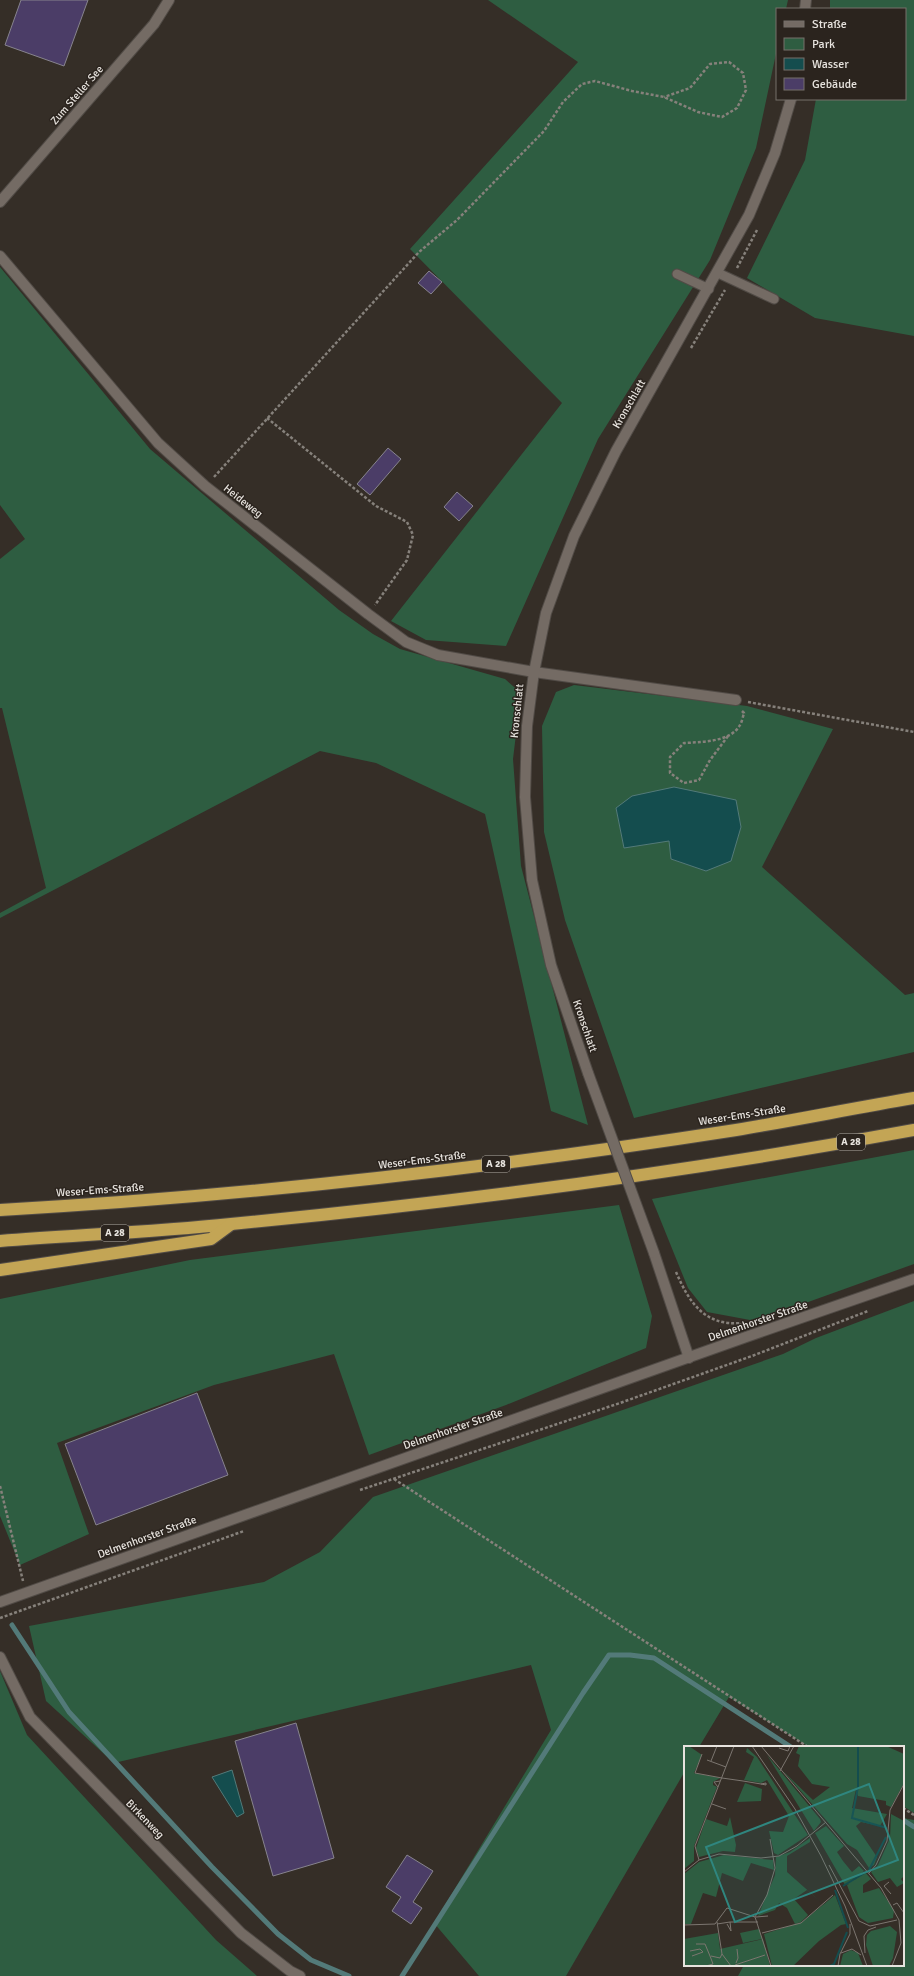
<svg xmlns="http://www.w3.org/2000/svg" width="914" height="1976" viewBox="0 0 914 1976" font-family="Signika,sans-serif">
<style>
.green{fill:#2e5d41;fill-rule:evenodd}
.water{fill:#144d4e;stroke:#537a79}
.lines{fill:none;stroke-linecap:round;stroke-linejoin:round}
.stream{stroke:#537a79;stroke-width:5}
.building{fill:#4b3d67;stroke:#87848e}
.service-casing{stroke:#514b46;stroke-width:11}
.minor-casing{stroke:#514b46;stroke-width:12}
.tertiary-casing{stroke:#514b46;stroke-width:12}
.motorway-casing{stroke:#514b46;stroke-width:14}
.path{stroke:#86817b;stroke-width:2.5;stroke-dasharray:3 2;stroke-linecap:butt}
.service{stroke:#746b64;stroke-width:9}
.minor{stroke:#746b64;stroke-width:10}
.tertiary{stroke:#746b64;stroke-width:10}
.motorway{stroke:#c3a555;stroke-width:12}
.minor-bridge-casing{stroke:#514b46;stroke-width:12;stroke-linecap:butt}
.minor-bridge{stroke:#746b64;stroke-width:10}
.labels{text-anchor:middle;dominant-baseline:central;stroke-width:3;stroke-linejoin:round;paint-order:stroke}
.shield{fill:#2b241e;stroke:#afaaa4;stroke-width:1}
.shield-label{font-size:10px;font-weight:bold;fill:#e7e3de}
.street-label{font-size:11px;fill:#e7e3de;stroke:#2b241e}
.inset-river{fill:none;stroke:#144d4e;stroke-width:2}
.inset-road{fill:none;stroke:#7c7670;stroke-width:1}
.view{fill:#2f867f;fill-opacity:0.15;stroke:#2f867f;stroke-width:2}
.inset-edge{fill:none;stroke:#e7e3de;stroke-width:2}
</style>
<rect width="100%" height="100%" fill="#352e27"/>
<g class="green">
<polygon points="488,0 788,0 786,9 777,9 777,49 756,148 710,260 598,439 506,646 426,640 391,621 562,403 410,249 578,62"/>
<polygon points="830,0 914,0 914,336 815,318 747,278 805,160 816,99 905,99 905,9 830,9"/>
<polygon points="0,267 150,449 339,610 373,634 400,649 505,679 521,693 513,759 521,866 588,1125 551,1111 485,814 376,763 320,751 0,918 0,913 46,888 2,708 0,708 0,559 25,539 0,505"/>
<path d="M574,685L747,706L833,729L762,867L905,995L914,993V1052L634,1118L565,920L544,832L542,726L556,692ZM670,841L706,871L671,859Z"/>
<polygon points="914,1150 914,1264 772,1315 750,1320 707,1312 688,1288 652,1199"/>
<polygon points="619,1205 652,1316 646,1348 506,1405 369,1455 334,1354 214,1385 57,1443 89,1534 20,1565 0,1516 0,1299 190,1260"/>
<polygon points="914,1301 914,1813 903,1806 903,1747 809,1747 729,1697 699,1747 685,1747 685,1771 566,1976 479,1976 434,1923 551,1730 531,1665 114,1763 46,1701 29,1626 264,1582 320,1552 373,1497 783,1354 816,1338"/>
<polygon points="0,1671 27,1735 216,1940 257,1976 0,1976"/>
<polygon points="903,1818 914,1820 914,1976 738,1976 744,1965 903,1965"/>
</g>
<g class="water">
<polygon points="674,787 736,800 741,827 731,861 706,871 671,859 669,841 624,848 616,808 632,796"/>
<polygon points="232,1770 244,1813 237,1817 212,1777"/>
</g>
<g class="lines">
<g class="stream">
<polyline points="12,1625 69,1712 212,1867 278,1934 311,1960 349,1976"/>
<polyline points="903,1820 914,1827"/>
<polyline points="402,1976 583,1693 609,1655 630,1655 654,1658 791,1747"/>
</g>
</g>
<g class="building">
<polygon points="21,0 88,0 64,66 5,45"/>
<polygon points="429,271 442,282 431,294 418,283"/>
<polygon points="388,448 401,459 370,495 357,484"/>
<polygon points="457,492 473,506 459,521 444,507"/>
<polygon points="197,1393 228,1475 96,1525 65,1444"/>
<polygon points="296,1723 334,1858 273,1876 235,1741"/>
<polygon points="407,1855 433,1871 413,1902 422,1908 411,1924 392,1911 401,1897 386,1887"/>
</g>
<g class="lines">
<g class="service-casing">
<g id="service">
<polyline points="718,273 774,299"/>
<polyline points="677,274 709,289"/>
</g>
</g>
<g class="minor-casing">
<g id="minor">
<polyline points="805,9 806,0"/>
<polyline points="0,202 154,24 169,0"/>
<polyline points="0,256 158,443 205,486 368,614 406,642 438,655 534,672 736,700"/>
<polyline points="588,1073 551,965 532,880 525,797 527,726 534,672 546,613 574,536 616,451 749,215 775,153 791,99"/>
<polyline points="654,1253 689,1358"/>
<polyline points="0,1657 30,1717 241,1933 290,1971 300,1976"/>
</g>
</g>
<g class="tertiary-casing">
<polyline id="tertiary" points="0,1602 746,1337 914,1279"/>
</g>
<g class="motorway-casing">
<g id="motorway">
<path d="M0,1210C247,1196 492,1168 736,1130C796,1120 855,1108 914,1098"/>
<path d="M0,1241C77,1235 154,1232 231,1224C460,1202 688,1172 914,1130"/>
<polyline points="0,1270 211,1239 230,1225"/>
</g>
</g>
<g class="path">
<polyline points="737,268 757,230"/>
<polyline points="691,348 725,290"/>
<polyline points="267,418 376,506 407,522 413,535 407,560 375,605"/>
<polyline points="214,477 419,252 457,220 544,131 563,102 582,84 595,81 632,91 664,97 698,112 722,117 737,108 746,90 743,73 729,62 710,64 690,88 664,97"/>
<polyline points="748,702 914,732"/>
<path d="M728,736L710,760L699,780L684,783L670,773V757L684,743C701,742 731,742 740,725C742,722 743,716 744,713L742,711"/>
<path d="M676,1272C689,1302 704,1326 741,1323V1325"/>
<polyline points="394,1479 808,1747"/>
<polyline points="0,1486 23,1581"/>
<polyline points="360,1490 620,1403 752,1356 868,1311"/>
<polyline points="0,1618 244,1531"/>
<polyline points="903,1808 914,1815"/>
</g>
<use href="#service" class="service"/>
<use href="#minor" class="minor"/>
<use href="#tertiary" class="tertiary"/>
<use href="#motorway" class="motorway"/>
<g class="minor-bridge-casing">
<polyline id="minor-bridge" points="588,1073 654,1253"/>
</g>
<use href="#minor-bridge" class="minor-bridge"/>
</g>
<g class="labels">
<g class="shield">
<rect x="837" y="1134" width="28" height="16" rx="3"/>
<rect x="482" y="1156" width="28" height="16" rx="3"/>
<rect x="101" y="1225" width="28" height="16" rx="3"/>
</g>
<g class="shield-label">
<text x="851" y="1142">A 28</text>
<text x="496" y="1164">A 28</text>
<text x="115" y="1233">A 28</text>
</g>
<g class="street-label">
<text transform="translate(77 95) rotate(-49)">Zum Steller See</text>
<text transform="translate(629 404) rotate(-60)">Kronschlatt</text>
<text transform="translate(243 501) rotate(38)">Heideweg</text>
<text transform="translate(517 711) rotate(-84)">Kronschlatt</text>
<text transform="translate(585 1026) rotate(71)">Kronschlatt</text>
<text transform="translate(742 1115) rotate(-9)">Weser-Ems-Straße</text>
<text transform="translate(422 1160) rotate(-7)">Weser-Ems-Straße</text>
<text transform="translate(100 1190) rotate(-4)">Weser-Ems-Straße</text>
<text transform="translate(758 1321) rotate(-19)">Delmenhorster Straße</text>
<text transform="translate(453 1429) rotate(-19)">Delmenhorster Straße</text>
<text transform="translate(147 1537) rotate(-20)">Delmenhorster Straße</text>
<text transform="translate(145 1819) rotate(46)">Birkenweg</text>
</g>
</g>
<g transform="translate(684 1746)">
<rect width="220" height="220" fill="#352e27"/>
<path d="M0,0H5L18,9L10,27L36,32L29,36V39L33,41L10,100V115L0,123ZM115,0H202L220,8V37L207,61L202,59V55L174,50L172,43L168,62L203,68L196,80L177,76L172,80L193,111L190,119L185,122L173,104L163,98L99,25L129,54L146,41L128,38L114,20L116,9L112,7ZM63,2L73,11L124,89L94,109L90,107L85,85L99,86L105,70L83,34L77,37L60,34L70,11L62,6ZM83,9L136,73L137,76L130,85ZM61,37L78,43L77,55L53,56ZM207,68L220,75V130L217,133L220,137L213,141L206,132L194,136L187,126L194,119L206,92ZM46,71L52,99L51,106L39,105L15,111L12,102L22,73L43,80ZM142,80L160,100L153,106L159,115L168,126L175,120L180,125L169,135L181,126L187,133L179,139V147L195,142L210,164L209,172L184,177L175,171L163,139L165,138L161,139L131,87ZM126,92V96L103,110V126L138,157L123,144L110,153L124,169L117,176L111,178L103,162L95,157L91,164L74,170L91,129L92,111L106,106ZM40,109L89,114L90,124L67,117L59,135L38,127L32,151L19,147L7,178H0V128L15,116ZM151,149L162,178L157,179L135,195L109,220H88L80,188L118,176ZM206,180L213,186L209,212L205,220H189L182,199L183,189L187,185ZM75,183L78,193L59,197L56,187ZM34,187L36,203L79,193L86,220H0V193ZM167,204L174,207L179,220H156L159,208Z" fill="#2e5d41"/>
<path class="inset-river" d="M174,0V41L168,72L203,82M185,124L202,91M159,140L182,126M151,144L164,182M146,220L150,218L163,186"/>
<path class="inset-road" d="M68,0L111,63L137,110L161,160L183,220M77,0L197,142L215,174M95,2L104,5L106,0M18,8L11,27L38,32L59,35L77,38L82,39V37L77,38M23,14L42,21M27,15L33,0M96,25L110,0M34,41L30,36L36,35M28,58L42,63M15,114L11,100L50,0M145,119L175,175L186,180L213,174M0,126L15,114L35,108L77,112L95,110L113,100L142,76M185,127L192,119L203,95L206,64L220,38M205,136L200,140L207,148M209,159L213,157L220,167M71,171L83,149L91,122L86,93M72,171L84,170M33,176L38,208L47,220M46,176H74M33,178L46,176L47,185L43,178M0,179L31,178L43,162L71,171L87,220M78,187L117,177L149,149M12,198H21L26,210L29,218L22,220M6,205L16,203L19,206L8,210M157,207L168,203L177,209M181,207L180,190L184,184L192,181M27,210L36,212L38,208M52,217L54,212L53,203M51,219L81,209M154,220L156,208L166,188V178M208,220L217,197L215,174"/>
<path class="view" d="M185,38L214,114L51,176L22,101Z"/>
<rect width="220" height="220" class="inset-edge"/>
</g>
<rect x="776" y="8" width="130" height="92" fill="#2b241e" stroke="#76706b"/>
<rect x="784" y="21" width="20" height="6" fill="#746b64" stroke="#76706b"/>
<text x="812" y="28" font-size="12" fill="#e7e3de">Straße</text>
<rect x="784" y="38" width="20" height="12" fill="#2e5d41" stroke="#76706b"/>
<text x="812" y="48" font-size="12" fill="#e7e3de">Park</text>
<rect x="784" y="58" width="20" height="12" fill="#144d4e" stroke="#76706b"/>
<text x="812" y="68" font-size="12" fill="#e7e3de">Wasser</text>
<rect x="784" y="78" width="20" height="12" fill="#4b3d67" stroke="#76706b"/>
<text x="812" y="88" font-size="12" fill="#e7e3de">Gebäude</text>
</svg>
